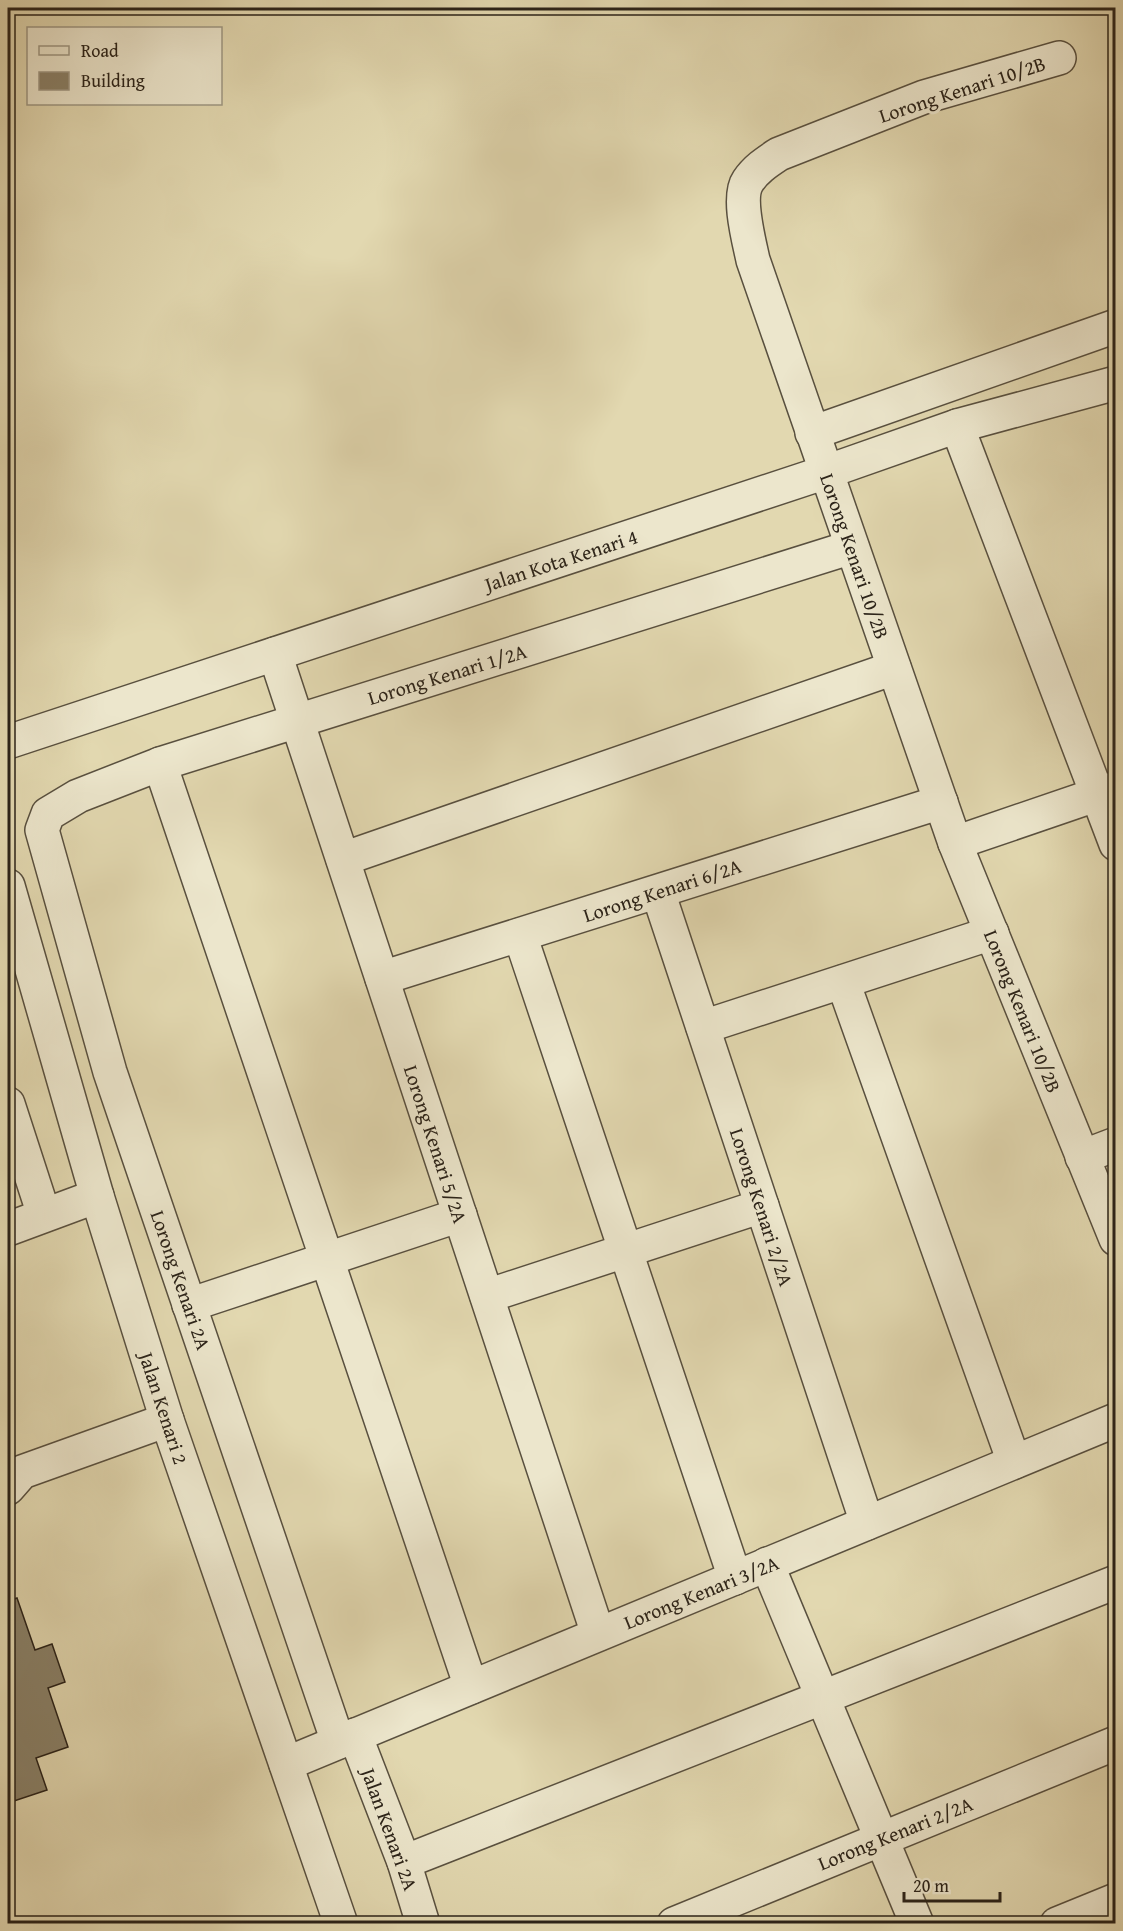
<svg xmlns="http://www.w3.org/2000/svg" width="1123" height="1931" viewBox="0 0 1123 1931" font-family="'Gentium Book Plus',serif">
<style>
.building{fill:#8a8168;stroke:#2b2319;stroke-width:1.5}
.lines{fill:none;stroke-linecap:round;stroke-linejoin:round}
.minor-casing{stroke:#59503f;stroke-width:36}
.minor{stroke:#ece6cc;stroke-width:33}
.labels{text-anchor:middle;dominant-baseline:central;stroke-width:6;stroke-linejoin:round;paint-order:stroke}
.street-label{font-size:20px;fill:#2b2319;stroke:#ece6cc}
</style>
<rect width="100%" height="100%" fill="#e2d8b0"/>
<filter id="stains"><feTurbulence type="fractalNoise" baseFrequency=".00333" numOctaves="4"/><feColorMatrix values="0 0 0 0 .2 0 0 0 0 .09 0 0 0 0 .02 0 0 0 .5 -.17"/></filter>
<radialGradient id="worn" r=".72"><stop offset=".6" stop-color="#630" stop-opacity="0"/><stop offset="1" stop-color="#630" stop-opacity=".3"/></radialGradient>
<polygon class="building" points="17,1598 35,1650 52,1644 65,1682 48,1688 68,1747 36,1758 47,1790 8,1803 8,1601"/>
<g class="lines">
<g class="minor-casing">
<g id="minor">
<path d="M1059,58L924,97L779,154C767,162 756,169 748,181C737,197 749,241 753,260L955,843L1116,1239"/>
<polyline points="957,426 1116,844"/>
<polyline points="812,433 1116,326"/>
<polyline points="275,654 598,1634"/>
<polyline points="8,742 826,472 957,426 1116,383"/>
<polyline points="160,764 471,1687"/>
<polyline points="955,843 1116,788"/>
<polyline points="343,859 894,668"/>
<polyline points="8,886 97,1196 167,1420 341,1924"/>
<polyline points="658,892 867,1523"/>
<polyline points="520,935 735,1578"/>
<polyline points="382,978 941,802"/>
<polyline points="843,982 1014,1462"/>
<polyline points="703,1027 992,933"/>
<polyline points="8,1104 44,1215"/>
<polyline points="1082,1157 1116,1144"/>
<polyline points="8,1229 97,1196"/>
<polyline points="487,1296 762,1206"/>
<polyline points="189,1305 460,1215"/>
<polyline points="8,1488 22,1472 167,1420"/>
<polyline points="767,1564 917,1924"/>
<polyline points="355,1735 404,1862 423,1924"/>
<polyline points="338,1742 110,1072 42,830 48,814 78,796 160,764 852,547"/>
<polyline points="286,1764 1116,1420"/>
<polyline points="404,1862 1116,1582"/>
<polyline points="674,1924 1116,1743"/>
<polyline points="1057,1924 1116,1900"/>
</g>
</g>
<use href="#minor" class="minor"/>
</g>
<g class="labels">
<g class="street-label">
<text transform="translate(962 89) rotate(-18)">Lorong Kenari 10/2B</text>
<text transform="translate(855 556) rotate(71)">Lorong Kenari 10/2B</text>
<text transform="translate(561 560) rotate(-18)">Jalan Kota Kenari 4</text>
<text transform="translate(447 674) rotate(-17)">Lorong Kenari 1/2A</text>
<text transform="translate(662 890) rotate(-18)">Lorong Kenari 6/2A</text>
<text transform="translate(1023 1011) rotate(68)">Lorong Kenari 10/2B</text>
<text transform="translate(436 1144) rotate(72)">Lorong Kenari 5/2A</text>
<text transform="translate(762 1207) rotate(72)">Lorong Kenari 2/2A</text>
<text transform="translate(181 1280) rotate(71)">Lorong Kenari 2A</text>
<text transform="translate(164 1408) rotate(72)">Jalan Kenari 2</text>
<text transform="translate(701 1592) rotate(-22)">Lorong Kenari 3/2A</text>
<text transform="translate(390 1829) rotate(70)">Jalan Kenari 2A</text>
<text transform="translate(895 1833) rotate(-22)">Lorong Kenari 2/2A</text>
</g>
</g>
<rect width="1123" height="1931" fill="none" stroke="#e2d8b0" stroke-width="30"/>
<rect x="9" y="9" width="1105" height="1913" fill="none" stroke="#2b2319" stroke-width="3"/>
<rect x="15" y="15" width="1093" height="1901" fill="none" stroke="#2b2319" stroke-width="1.5"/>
<rect x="27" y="27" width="195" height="78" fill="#ece6cc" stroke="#9f9884" stroke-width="1.5"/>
<rect x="39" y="46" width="30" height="9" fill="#ece6cc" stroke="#9f9884" stroke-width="1.5"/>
<text x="81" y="57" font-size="18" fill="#2b2319">Road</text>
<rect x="39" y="72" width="30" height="18" fill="#8a8168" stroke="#9f9884" stroke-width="1.5"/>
<text x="81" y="87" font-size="18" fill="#2b2319">Building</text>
<path d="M904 1892v9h96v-9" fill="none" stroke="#2b2319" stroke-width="3"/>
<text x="913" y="1892" font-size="18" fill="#2b2319" stroke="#ece6cc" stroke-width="4.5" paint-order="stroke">20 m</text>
<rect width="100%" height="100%" filter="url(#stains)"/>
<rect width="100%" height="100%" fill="url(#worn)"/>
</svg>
